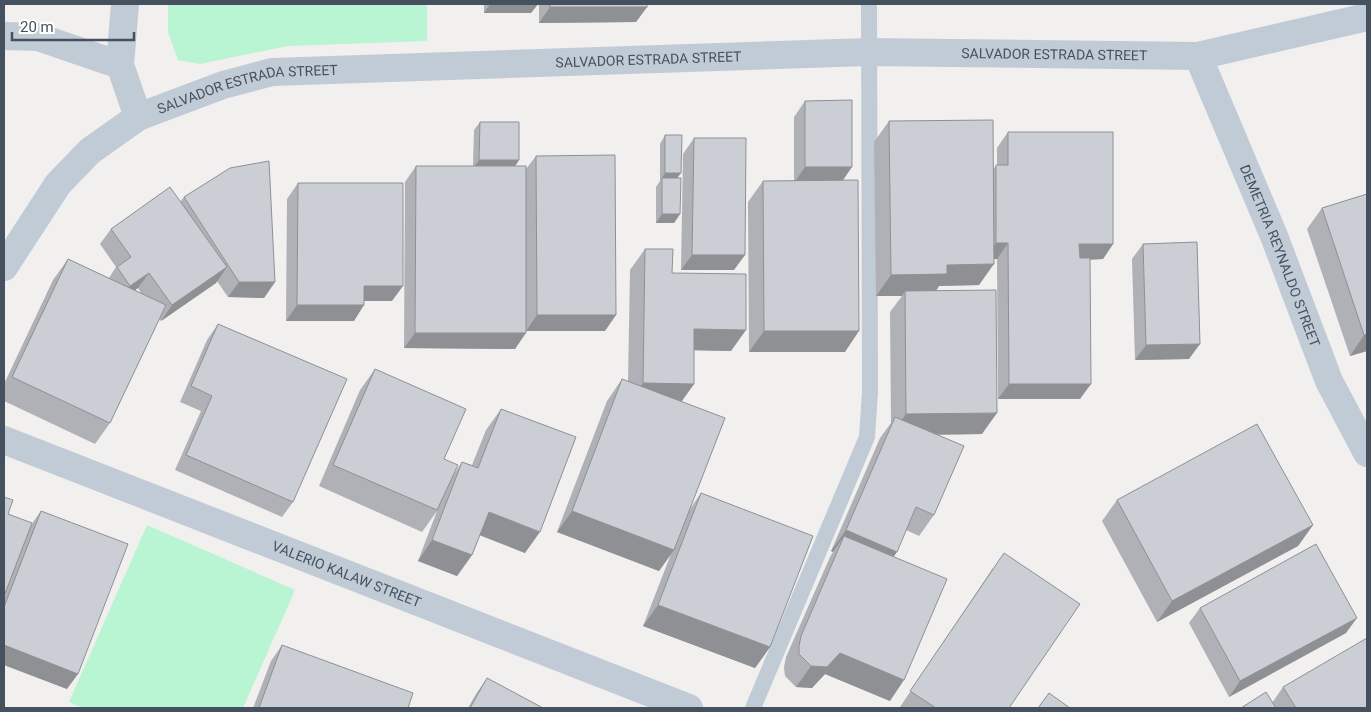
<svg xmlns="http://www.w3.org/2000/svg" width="1371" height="712" viewBox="0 0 1371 712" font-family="Roboto,sans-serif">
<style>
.green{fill:#b9f4d3}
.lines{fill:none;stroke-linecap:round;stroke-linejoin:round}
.lane{stroke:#c1cbd6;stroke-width:16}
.street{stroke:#c1cbd6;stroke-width:28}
.wall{fill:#afb1b6;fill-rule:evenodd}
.shaded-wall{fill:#8e9094}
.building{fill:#cbced4;stroke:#8e9094}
.labels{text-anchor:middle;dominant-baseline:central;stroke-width:5;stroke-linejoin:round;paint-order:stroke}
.street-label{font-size:14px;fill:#45515f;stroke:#fff}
</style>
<rect width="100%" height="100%" fill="#f2efef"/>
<g class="green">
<polygon points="168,4 427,4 427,41 288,46 200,64 178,60 168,32"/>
<polygon points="147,525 295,590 243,708 83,708 69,702"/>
</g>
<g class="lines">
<polyline class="lane" points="753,708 867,437 870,392 869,4"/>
<g class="street">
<polyline points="4,36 38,37 120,65 138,117"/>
<path id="s1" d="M1198,56L1274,236L1329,381L1367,453"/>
<polyline points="120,65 125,4"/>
<path id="s2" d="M4,267L58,184L90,151L138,117L223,85L272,72L868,52L1198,56L1367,17"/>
<path id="s3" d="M4,440L689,708"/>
</g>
</g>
<g class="wall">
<polygon points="484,4 538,4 531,13 484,13"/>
<polygon points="539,4 647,4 647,7 636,22 539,23"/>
<polygon points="805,101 843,181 845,352 749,352 748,202 763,181 794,181 794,117"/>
<polygon points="889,121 993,169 997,165 997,148 1008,132 1113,244 1103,259 1090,260 1080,399 998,399 997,259 994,259 979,285 939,286 936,291 982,434 938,435 934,515 919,536 906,530 894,556 890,701 825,674 812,688 796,687 785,676 784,667 786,657 830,557 833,552 831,551 880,438 891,423 890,312 902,296 876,296 874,142"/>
<polygon points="480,122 519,160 515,166 526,169 536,156 605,331 526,331 515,349 404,348 405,182 416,166 473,166 474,130"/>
<polygon points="665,135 678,178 680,214 674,223 656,223 656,187 660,181 660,144"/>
<polygon points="694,138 734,270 681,270 683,154"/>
<polygon points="298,183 392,301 364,301 354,321 286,321 287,199"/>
<polygon points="1367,194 1367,351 1350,356 1307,229 1322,208"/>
<path d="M184,197L275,282L264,298L228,297L217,281L216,283L161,321L159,319L110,423L95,444L4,401V384L53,280L68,259L109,278L116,267L100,244L111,229L180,202ZM138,288L141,293L135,290Z"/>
<polygon points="1143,244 1189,359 1135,360 1132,259"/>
<polygon points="645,249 672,273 731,351 694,350 694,384 681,402 690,509 701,493 770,647 755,668 643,626 671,554 659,571 557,532 607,401 622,379 628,382 630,270"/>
<polygon points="218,324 293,502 282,517 175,470 201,411 180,402 207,340"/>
<polygon points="375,369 444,459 454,474 462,462 472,465 486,430 501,409 525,553 480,535 472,555 457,576 418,561 437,511 422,532 319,486 360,390"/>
<polygon points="4,497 8,514 31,525 41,511 67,689 4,665"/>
<polygon points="1117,500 1313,525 1298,546 1157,622 1102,521"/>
<polygon points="993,568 1009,708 902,708 900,707"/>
<polygon points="1200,608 1346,633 1229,697 1189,623"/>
<polygon points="282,645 408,708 253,708 271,661"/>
<polygon points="487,678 543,708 468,708 476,694"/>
<polygon points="1283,687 1367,708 1241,708 1272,703"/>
</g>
<g class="shaded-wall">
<polygon points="490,4 538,4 531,13 484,13"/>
<polygon points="550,7 647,7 636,22 539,23"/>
<polygon points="479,160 519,160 514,168 473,168"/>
<polygon points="805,167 852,167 841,183 794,183"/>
<polygon points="665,173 681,173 675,181 662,178 660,181"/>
<polygon points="662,214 680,214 674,223 656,223"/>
<polygon points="996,243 1008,243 997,259 986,259"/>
<polygon points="1079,244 1113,244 1103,259 1068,260"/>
<polygon points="692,255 745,255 734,270 681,270"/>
<polygon points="994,264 979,285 939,286 933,295 905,291 902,296 876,296 891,275 947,265"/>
<polygon points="227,267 216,283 161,321 172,305"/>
<polygon points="149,273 138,288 119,301 130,286"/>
<polygon points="239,282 275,282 264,298 228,297"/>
<polygon points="364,286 403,286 392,301 354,301"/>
<polygon points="297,305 364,305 354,321 286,321"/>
<polygon points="537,315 616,315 605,331 526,331"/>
<polygon points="694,329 746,330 731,351 679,350"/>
<polygon points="764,331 859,331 845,352 749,352"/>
<polygon points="415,333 526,333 515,349 404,348"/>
<polygon points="1367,334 1367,351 1350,356 1364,335"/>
<polygon points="1200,344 1189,359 1135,360 1146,345"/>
<polygon points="643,383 694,384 679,405 628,404"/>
<polygon points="1009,384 1091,384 1080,399 998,399"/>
<polygon points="997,413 982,434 891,435 906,414"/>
<polygon points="572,511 674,550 659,571 557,532"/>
<polygon points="489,512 540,532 525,553 474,533"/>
<polygon points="1313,525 1298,546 1157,622 1172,601"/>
<polygon points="846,530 897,552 882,573 844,536 833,552 831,551"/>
<polygon points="432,540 472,555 457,576 418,561"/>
<polygon points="658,605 770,647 755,668 643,626"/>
<polygon points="1357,618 1346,633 1229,697 1240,681"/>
<polygon points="4,645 78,674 67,689 4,665"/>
<polygon points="840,653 904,680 890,701 825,674 812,688 796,687 811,666"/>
</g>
<g class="building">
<rect x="550" y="4" width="97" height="3"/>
<polygon points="852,100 852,167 805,167 805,101"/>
<polygon points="993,120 994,264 947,265 947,274 891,275 889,121"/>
<polygon points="480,122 519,122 519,160 479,160"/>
<polygon points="1008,132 1113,132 1113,244 1079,244 1080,258 1090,258 1091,384 1009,384 1008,243 996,243 996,165 1008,165"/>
<polygon points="665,135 682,135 681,173 665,173"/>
<polygon points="694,138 746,138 745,255 692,255"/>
<polygon points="615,155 616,315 537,315 536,156"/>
<polygon points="269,161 275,282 239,282 184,197 230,168"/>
<polygon points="416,166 526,166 526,333 415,333"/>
<polygon points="662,178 681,178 680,214 662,214"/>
<polygon points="858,180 859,331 764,331 763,181"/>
<polygon points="298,183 403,183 403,286 364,286 364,305 297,305"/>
<polygon points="170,187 227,267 172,305 149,273 130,286 117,267 131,257 111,229"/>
<polygon points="1367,194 1367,334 1364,335 1322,208"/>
<polygon points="1197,242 1200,344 1146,345 1143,244"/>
<polygon points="645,249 673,249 672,273 746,274 746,330 694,329 694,384 643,383"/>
<polygon points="68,259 166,305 110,423 12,377"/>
<polygon points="996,290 997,413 906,414 905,291"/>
<polygon points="218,324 347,379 293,502 186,455 212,396 191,386"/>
<polygon points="375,369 466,409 444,459 458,465 437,510 333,465"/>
<polygon points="622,379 725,418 674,550 572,511"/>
<polygon points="501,409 576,437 540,532 489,512 472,555 432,540 462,462 478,468"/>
<polygon points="895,417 964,446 934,515 916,507 897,552 846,530"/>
<polygon points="1257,424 1313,525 1172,601 1117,500"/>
<polygon points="701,493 813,536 770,647 658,605"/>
<polygon points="4,497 13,500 8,514 32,523 4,596"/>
<polygon points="41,511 128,544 78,674 4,645 4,607"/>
<polygon points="844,536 947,579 904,680 840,653 827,667 811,666 799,654 799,646 801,636"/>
<polygon points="1316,544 1357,618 1240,681 1200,608"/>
<polygon points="1004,553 1080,604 1009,708 936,708 910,691"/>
<polygon points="1367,638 1367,708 1296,708 1283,687"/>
<polygon points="282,645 413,693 408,708 259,708"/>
<polygon points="487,678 543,708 470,708"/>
<polygon points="1266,692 1276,708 1241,708"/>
<polygon points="1049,693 1070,708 1038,708"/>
</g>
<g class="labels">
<g class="street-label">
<text stroke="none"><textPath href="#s2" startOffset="1128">SALVADOR ESTRADA STREET</textPath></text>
<text stroke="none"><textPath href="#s2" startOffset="722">SALVADOR ESTRADA STREET</textPath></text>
<text stroke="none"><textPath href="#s2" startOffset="318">SALVADOR ESTRADA STREET</textPath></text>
<text stroke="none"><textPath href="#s1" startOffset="216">DEMETRIA REYNALDO STREET</textPath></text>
<text stroke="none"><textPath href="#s3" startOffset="368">VALERIO KALAW STREET</textPath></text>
</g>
</g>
<rect width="1371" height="712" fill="none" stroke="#45515f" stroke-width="10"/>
<path d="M12 32v8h122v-8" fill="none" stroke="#45515f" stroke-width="2.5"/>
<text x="20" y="32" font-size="15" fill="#45515f" stroke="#ffffff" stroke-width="4" paint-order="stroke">20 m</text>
</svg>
